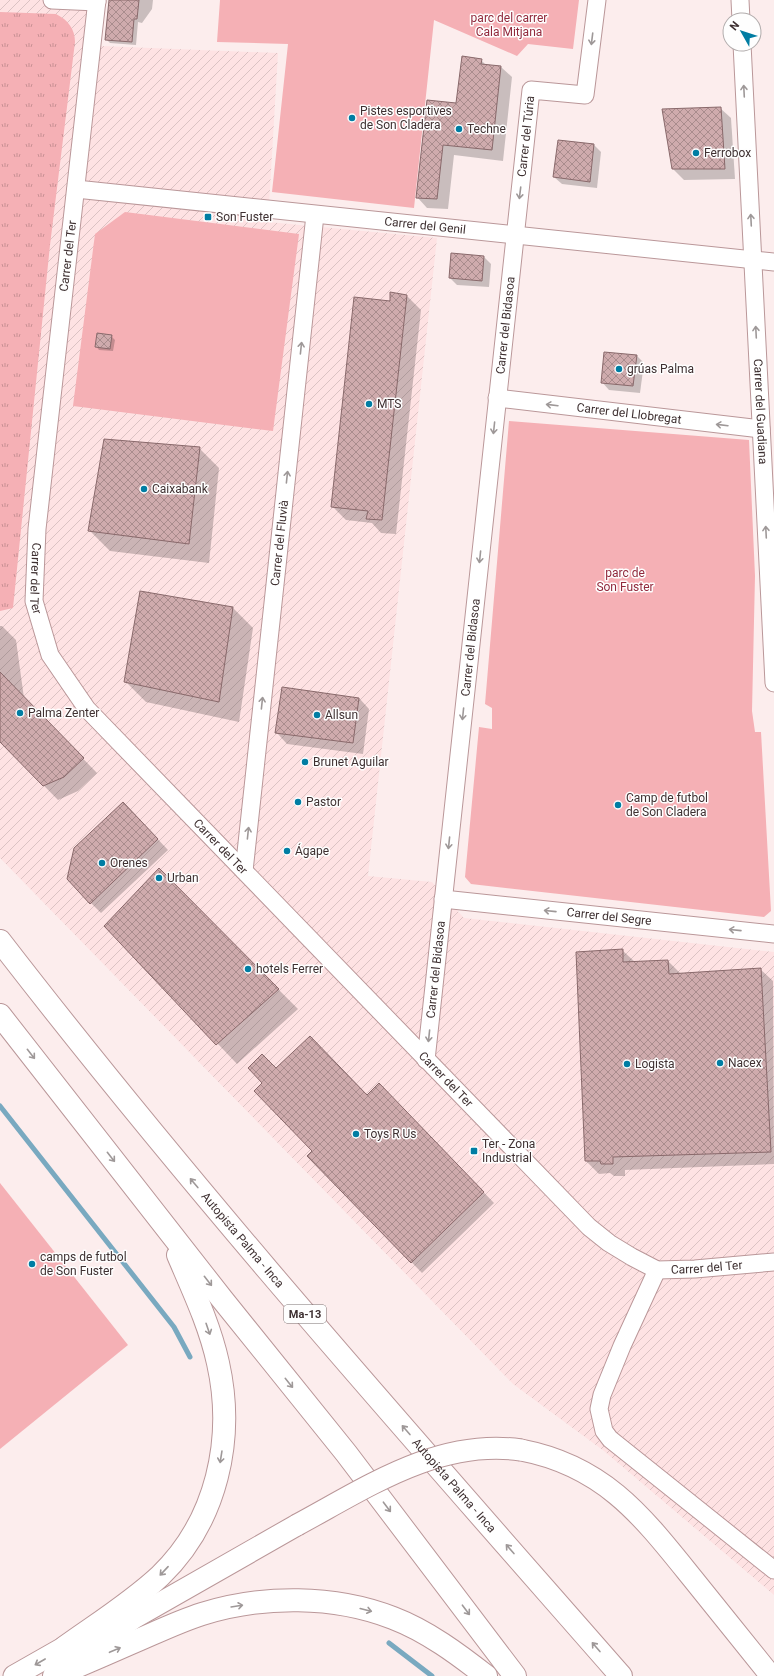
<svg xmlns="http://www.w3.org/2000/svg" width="774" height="1676" viewBox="0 0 774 1676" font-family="Roboto,sans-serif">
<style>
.industrial{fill:url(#industrial-furrows)}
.grass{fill:url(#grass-tufts)}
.park{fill:#f5b0b5}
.shadow{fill:#0003}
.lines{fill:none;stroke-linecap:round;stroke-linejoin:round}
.stream{stroke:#79a9c0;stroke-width:5}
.building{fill:url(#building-cross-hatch);stroke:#89696b}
.minor-casing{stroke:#ba9799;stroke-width:19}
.tertiary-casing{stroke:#ba9799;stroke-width:23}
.motorway-casing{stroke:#ba9799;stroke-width:24}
.minor{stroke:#fff;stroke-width:17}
.tertiary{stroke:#fff;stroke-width:21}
.motorway{stroke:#fff;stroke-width:22}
.tertiary-bridge-casing{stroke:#ba9799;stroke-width:23;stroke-linecap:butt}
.tertiary-bridge{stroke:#fff;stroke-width:21}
.oneway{stroke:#9e9898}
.poi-dot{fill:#007da3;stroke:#fefefe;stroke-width:1.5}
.labels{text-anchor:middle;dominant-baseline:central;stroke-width:3;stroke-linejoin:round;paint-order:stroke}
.shield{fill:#fefefe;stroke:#786e6e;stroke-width:1}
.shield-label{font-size:11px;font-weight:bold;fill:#3e3031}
.park-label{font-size:12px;fill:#91293c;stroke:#fefefe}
.poi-label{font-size:12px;fill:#3e3031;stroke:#fefefe;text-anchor:start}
.street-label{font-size:12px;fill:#3e3031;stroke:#fefefe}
</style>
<defs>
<pattern id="industrial-furrows" width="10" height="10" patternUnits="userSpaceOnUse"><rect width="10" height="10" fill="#fee2e3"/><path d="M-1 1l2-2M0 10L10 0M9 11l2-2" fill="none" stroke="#dbc2c3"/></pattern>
<pattern id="grass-tufts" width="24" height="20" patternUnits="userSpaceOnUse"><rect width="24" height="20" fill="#f5b0b5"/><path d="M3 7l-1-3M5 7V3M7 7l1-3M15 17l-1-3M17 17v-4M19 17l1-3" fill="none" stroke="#c89094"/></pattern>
<pattern id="building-cross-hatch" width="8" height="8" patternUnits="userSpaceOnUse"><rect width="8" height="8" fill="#cfabad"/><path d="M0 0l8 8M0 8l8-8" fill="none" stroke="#a98c8d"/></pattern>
</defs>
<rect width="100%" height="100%" fill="#fceded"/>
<polygon class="industrial" points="0,0 101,0 101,46 278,53 268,222 437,238 368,876 432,882 464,918 774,952 774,1595 604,1451 513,1384 0,858"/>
<path class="grass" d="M0,12L56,14C68,20 75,29 75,42L50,245L13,608L0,611Z"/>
<g class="park">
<polygon points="220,0 579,0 573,49 528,44 517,56 434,20 414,208 272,192 288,44 217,42"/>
<polygon points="125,212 299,234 273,431 73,406 95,234"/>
<polygon points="509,421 749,440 755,576 752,711 755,732 761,732 771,911 764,917 471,884 465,877 479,727 492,729 492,708 485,704"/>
<polygon points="0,1183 128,1345 0,1449"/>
</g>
<g class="shadow">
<polygon points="110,0 153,0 152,9 142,23 138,22 136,45 110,43 106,39"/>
<polygon points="481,60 486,65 501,67 512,77 503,161 454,155 448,209 427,208 417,197 457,104"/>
<polygon points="720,108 731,118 735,179 684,180 673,169"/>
<polygon points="559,141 594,145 601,152 597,188 562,184 554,177"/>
<polygon points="484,257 491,264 489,287 457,285 450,278"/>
<polygon points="407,296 421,310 396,534 381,533 372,523 346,520 332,506 391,302"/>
<polygon points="111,336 115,340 113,351 99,350 96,346"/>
<polygon points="637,356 644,363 640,393 609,390 602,382"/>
<polygon points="199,448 219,468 209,563 110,551 90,531"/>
<polygon points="140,592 233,608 253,628 239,722 146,702 126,682"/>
<polygon points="0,626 2,626 16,640 24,698 97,773 78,791 58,800 0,741"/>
<polygon points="359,698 369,709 363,754 287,744 277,733"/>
<polygon points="134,814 168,850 101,913 91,903"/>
<polygon points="159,870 298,1009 237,1064 106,926"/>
<polygon points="622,950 635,962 668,961 681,974 760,969 773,981 774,1164 625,1170 625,1176 614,1176 610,1173 599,1174 586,1161"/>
<polygon points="277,1069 367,1097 390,1095 494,1203 422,1273 309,1156 314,1151"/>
</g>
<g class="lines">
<g class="stream">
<polyline points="0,1106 174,1327 190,1357"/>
<polyline points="389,1643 432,1676"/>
</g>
</g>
<g class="building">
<polygon points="109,0 139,0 137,19 134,19 132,42 105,40"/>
<polygon points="462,56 482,59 481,64 501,66 492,150 443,145 437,199 416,198 427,100 456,103"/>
<polygon points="721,107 725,169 672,169 662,109"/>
<polygon points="558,140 594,144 590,182 553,177"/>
<polygon points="451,253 484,256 482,281 449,278"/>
<polygon points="390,292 407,295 382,520 366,519 368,511 331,507 354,297 390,301"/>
<polygon points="97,333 112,335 110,349 95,347"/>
<polygon points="604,352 637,355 633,386 601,383"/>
<polygon points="104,439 200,447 189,544 88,531"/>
<polygon points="140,591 233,607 219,702 124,682"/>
<polygon points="0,672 84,758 64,777 43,786 0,742"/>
<polygon points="282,687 359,698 353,743 275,733"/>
<polygon points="123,802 158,839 90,904 67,879 74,848"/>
<polygon points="159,868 279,989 216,1045 104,926"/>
<polygon points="623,949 623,962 668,960 669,974 761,968 771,1152 613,1157 613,1164 601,1164 600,1161 585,1161 576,952"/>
<polygon points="310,1036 367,1095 379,1083 484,1192 411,1263 307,1156 312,1151 254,1091 262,1083 248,1068 262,1054 276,1068"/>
</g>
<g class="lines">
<g class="minor-casing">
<g id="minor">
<polyline points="52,0 97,2"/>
<path id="s1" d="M97,0L37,529L34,601L50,655L87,709L589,1227L609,1243L632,1257L657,1270L695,1269L774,1262"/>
<polyline points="740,0 741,20"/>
<path id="s2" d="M742,44L774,683"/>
<path id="s3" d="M76,189L774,262"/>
<path id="s4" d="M497,398L761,429"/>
<path id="s5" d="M244,871L315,215"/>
<path id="s6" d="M443,899L774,934"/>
<path id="s7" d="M426,1060L531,90L585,95L597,0"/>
<polyline points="657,1270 622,1346 602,1395 599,1409 604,1431 610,1439 774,1570"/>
</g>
</g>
<g class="tertiary-casing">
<g id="tertiary">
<path d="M521,1450C605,1466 643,1517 693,1579C719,1611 745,1644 771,1676"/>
<polyline points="67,1665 134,1618 297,1525"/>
<polyline points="14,1676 65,1647 81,1641"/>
</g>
</g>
<g class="motorway-casing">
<g id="motorway">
<path id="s8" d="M0,941C196,1195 410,1435 621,1676"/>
<polyline points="0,1015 222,1299 346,1453 515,1676"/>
<path d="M65,1647C97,1624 131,1603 160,1576C217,1521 235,1439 218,1363C210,1326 193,1290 178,1255"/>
<path d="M54,1676C79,1666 104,1655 129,1644C153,1634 177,1622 202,1614C263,1595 334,1595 393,1618C427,1631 458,1654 486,1676"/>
</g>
</g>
<use href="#minor" class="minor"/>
<use href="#tertiary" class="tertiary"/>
<use href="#motorway" class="motorway"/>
<g class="tertiary-bridge-casing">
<path id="tertiary-bridge" d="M297,1525C366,1488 438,1438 521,1450"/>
</g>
<use href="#tertiary-bridge" class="tertiary-bridge"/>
</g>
<defs><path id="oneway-shaft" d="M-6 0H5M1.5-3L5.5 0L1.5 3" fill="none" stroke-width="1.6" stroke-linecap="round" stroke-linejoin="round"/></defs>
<g class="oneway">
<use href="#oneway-shaft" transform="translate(592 39) rotate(97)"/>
<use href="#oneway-shaft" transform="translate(744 91) rotate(-93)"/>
<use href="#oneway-shaft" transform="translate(520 193) rotate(97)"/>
<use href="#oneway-shaft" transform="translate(751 220) rotate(-93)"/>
<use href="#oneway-shaft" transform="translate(756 332) rotate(-93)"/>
<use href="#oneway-shaft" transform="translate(301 348) rotate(-84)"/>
<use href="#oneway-shaft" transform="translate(552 405) rotate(-173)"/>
<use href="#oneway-shaft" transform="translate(722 425) rotate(-173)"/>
<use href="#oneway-shaft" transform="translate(494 428) rotate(96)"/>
<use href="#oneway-shaft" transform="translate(287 477) rotate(-84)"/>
<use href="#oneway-shaft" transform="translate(766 532) rotate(-93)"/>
<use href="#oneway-shaft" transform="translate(480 557) rotate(96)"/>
<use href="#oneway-shaft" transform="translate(262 703) rotate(-84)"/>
<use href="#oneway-shaft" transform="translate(463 714) rotate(96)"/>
<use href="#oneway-shaft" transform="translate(248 833) rotate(-84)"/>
<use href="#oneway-shaft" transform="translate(449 843) rotate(96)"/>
<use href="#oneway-shaft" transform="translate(550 911) rotate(-174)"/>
<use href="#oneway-shaft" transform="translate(735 930) rotate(-174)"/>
<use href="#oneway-shaft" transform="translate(429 1036) rotate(96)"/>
<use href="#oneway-shaft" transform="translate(31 1054) rotate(52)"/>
<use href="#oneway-shaft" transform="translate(111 1157) rotate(52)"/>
<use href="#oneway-shaft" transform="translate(194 1183) rotate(-130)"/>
<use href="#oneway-shaft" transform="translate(208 1281) rotate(52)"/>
<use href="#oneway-shaft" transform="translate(208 1329) rotate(71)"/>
<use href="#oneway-shaft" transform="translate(289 1383) rotate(51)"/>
<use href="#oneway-shaft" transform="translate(406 1430) rotate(-131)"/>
<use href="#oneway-shaft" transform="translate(221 1457) rotate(99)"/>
<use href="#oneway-shaft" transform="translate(387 1507) rotate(53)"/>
<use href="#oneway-shaft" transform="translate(510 1549) rotate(-131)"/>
<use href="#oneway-shaft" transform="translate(164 1571) rotate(133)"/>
<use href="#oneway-shaft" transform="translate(237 1606) rotate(-9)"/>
<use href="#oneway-shaft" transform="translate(366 1610) rotate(14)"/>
<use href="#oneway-shaft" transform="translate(466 1610) rotate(53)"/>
<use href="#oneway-shaft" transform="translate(596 1647) rotate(-131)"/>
<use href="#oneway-shaft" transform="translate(115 1650) rotate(-23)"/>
<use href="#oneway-shaft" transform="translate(40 1662) rotate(150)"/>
</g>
<g class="poi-dot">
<circle cx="352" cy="118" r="4"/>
<circle cx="459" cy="129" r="4"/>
<circle cx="696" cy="153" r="4"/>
<rect x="204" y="213" width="8" height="8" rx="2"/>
<circle cx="619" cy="369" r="4"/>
<circle cx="369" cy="404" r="4"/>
<circle cx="144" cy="489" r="4"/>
<circle cx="20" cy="713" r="4"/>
<circle cx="317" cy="715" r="4"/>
<circle cx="305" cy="762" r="4"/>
<circle cx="298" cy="802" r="4"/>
<circle cx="618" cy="805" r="4"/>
<circle cx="287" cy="851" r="4"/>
<circle cx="102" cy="863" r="4"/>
<circle cx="159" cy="878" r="4"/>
<circle cx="248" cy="969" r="4"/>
<circle cx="720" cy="1063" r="4"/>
<circle cx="627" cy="1064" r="4"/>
<circle cx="356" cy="1134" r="4"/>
<rect x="470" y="1147" width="8" height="8" rx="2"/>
<circle cx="32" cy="1264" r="4"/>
</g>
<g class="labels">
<rect class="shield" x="284" y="1305" width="42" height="18" rx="3"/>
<g class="shield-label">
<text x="305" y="1314">Ma-13</text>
</g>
<g class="park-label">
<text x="509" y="18">parc del carrer<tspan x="509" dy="14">Cala Mitjana</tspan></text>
<text x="625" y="573">parc de<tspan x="625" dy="14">Son Fuster</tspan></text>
</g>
<g class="poi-label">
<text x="360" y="111">Pistes esportives<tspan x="360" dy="14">de Son Cladera</tspan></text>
<text x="467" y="129">Techne</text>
<text x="704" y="153">Ferrobox</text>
<text x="216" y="217">Son Fuster</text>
<text x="627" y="369">grúas Palma</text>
<text x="377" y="404">MTS</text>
<text x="152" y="489">Caixabank</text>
<text x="28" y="713">Palma Zenter</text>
<text x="325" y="715">Allsun</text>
<text x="313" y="762">Brunet Aguilar</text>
<text x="626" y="798">Camp de futbol<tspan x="626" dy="14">de Son Cladera</tspan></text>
<text x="306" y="802">Pastor</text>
<text x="295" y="851">Ágape</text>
<text x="110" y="863">Orenes</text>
<text x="167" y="878">Urban</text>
<text x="256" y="969">hotels Ferrer</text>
<text x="728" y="1063">Nacex</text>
<text x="635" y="1064">Logista</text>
<text x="364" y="1134">Toys R Us</text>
<text x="482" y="1144">Ter - Zona<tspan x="482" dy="14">Industrial</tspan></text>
<text x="40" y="1257">camps de futbol<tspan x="40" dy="14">de Son Fuster</tspan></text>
</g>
<g class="street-label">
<text stroke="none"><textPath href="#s7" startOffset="929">Carrer del Túria</textPath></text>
<text stroke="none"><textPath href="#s3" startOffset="351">Carrer del Genil</textPath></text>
<text transform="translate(68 256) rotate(-83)">Carrer del Ter</text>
<text stroke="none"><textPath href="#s7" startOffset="739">Carrer del Bidasoa</textPath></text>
<text stroke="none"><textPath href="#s2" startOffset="368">Carrer del Guadiana</textPath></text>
<text stroke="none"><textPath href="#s4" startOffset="133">Carrer del Llobregat</textPath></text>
<text stroke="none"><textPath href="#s5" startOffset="330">Carrer del Fluvià</textPath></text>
<text stroke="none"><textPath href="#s1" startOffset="582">Carrer del Ter</textPath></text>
<text stroke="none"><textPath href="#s7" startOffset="415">Carrer del Bidasoa</textPath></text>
<text stroke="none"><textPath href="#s1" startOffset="918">Carrer del Ter</textPath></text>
<text stroke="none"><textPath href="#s6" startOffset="167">Carrer del Segre</textPath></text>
<text stroke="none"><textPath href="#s7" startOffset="91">Carrer del Bidasoa</textPath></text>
<text stroke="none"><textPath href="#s1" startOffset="1242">Carrer del Ter</textPath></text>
<text stroke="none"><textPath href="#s8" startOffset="385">Autopista Palma - Inca</textPath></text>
<text stroke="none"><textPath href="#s1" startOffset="1578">Carrer del Ter</textPath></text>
<text stroke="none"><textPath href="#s8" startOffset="709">Autopista Palma - Inca</textPath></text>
</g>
</g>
<g transform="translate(742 32) rotate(309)"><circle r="19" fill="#fefefe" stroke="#b1acac"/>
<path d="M0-3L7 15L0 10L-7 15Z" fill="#007da3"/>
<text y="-6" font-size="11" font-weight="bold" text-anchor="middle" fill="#3e3031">N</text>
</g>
</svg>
